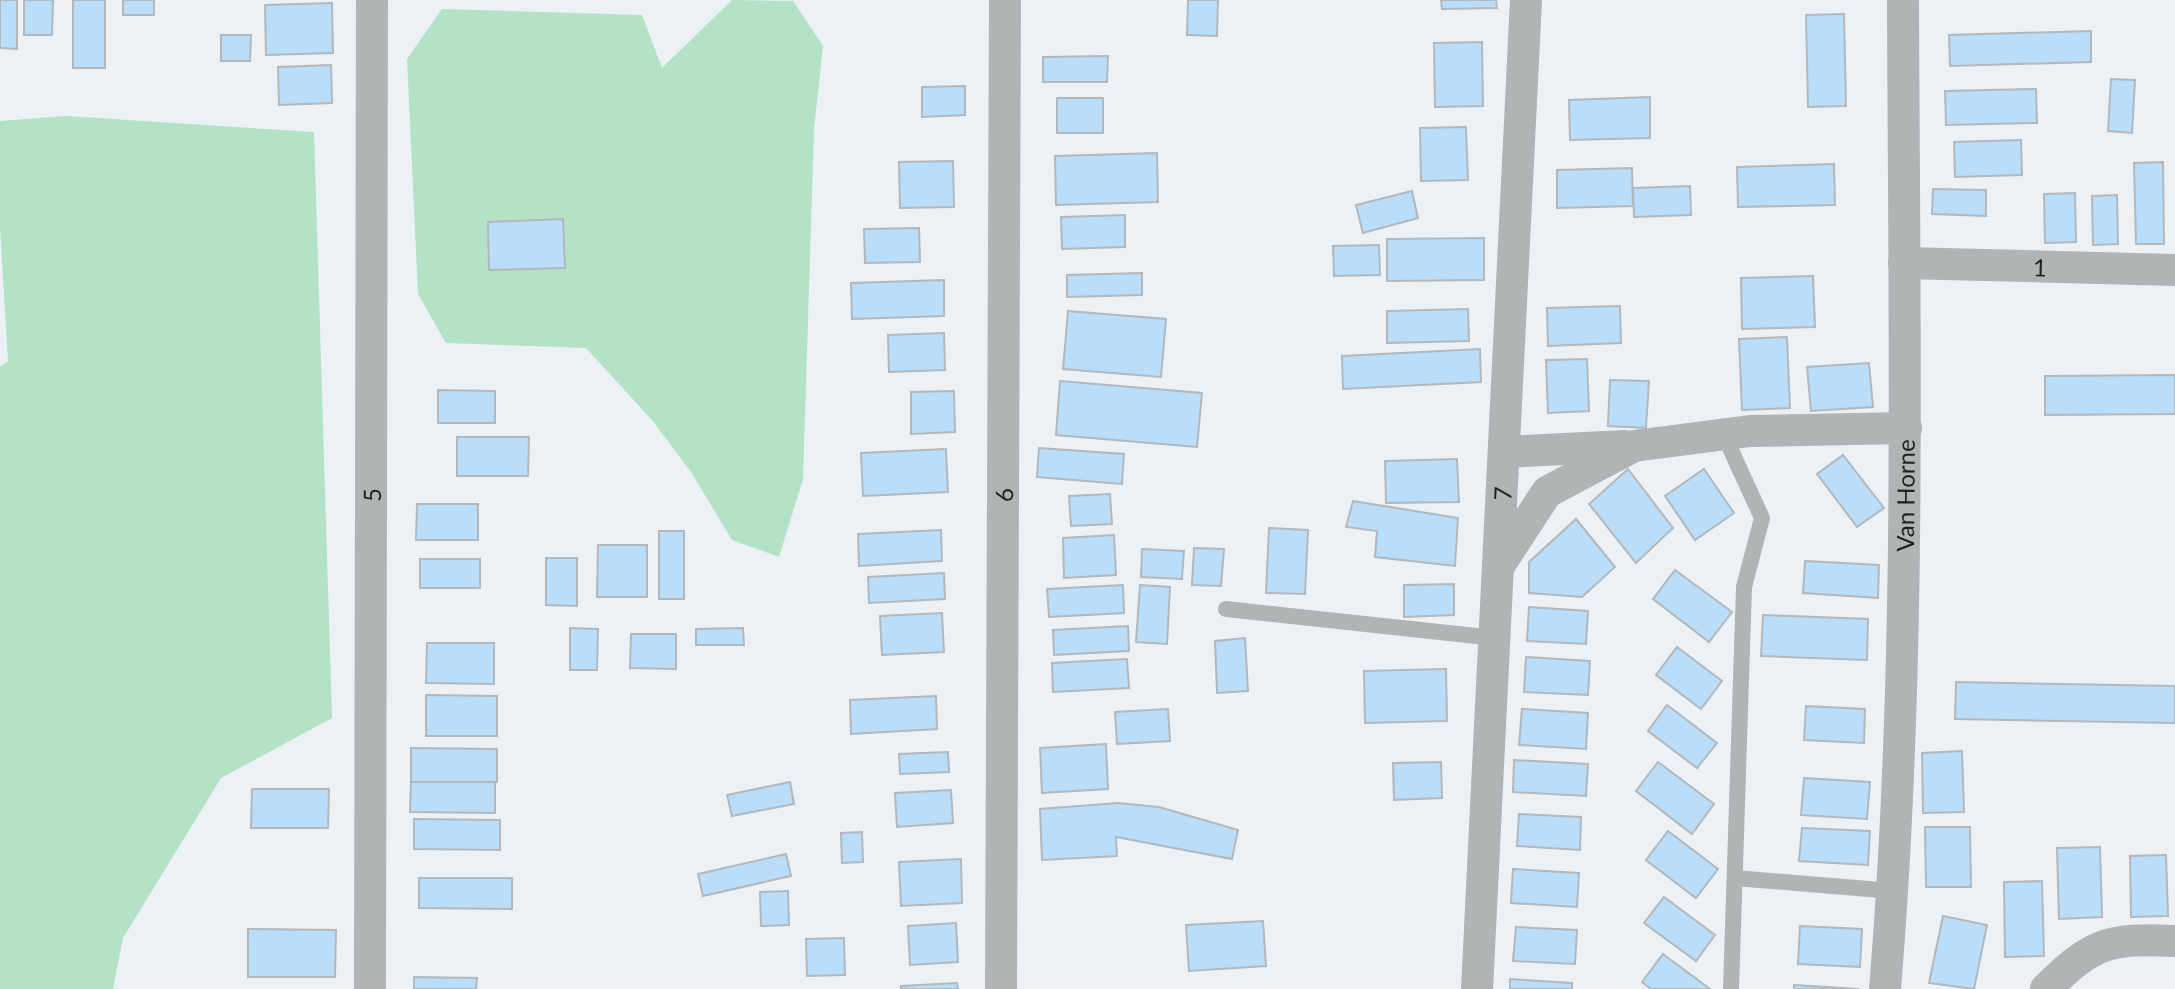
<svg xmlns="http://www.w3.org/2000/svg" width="2175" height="989" viewBox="0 0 2175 989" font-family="Lato,sans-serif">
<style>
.green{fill:#b3e2c7}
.building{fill:#baddfa;stroke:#b2b8bc;stroke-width:2}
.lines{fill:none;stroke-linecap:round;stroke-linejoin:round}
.service{stroke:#b1b4b5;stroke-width:16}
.minor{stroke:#b1b4b5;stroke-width:32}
.labels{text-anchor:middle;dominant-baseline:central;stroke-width:7;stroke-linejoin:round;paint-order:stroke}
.street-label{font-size:24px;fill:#1f2122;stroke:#ecf1f6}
</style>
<rect width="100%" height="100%" fill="#ecf1f6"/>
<g class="green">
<polygon points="732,0 793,1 823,46 814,130 803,479 779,557 732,540 691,472 652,420 586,348 446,343 418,294 407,59 442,9 642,15 662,68"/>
<polygon points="66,116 314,132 332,718 221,778 123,938 113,989 0,989 0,367 8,361 0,227 0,121"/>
</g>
<g class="building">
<polygon points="0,0 17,0 17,49 0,48"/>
<polygon points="24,0 53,0 52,35 24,35"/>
<rect x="73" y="0" width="32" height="68"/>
<rect x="123" y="0" width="31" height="15"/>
<polygon points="1188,0 1218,0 1217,36 1187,35"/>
<polygon points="1441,0 1496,0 1497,8 1442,9"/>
<polygon points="332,3 333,53 266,55 265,5"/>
<polygon points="1844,14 1846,106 1808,107 1806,15"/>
<polygon points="2091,31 2091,62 1950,66 1949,35"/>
<polygon points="221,35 251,35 250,61 221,61"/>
<polygon points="1482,42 1483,106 1435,107 1434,43"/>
<polygon points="1108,56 1107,82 1043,82 1043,57"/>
<polygon points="331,65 332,103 279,105 278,67"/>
<polygon points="2111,79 2135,80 2132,133 2108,131"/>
<polygon points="965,86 965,115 922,117 922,87"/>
<polygon points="2036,89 2037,123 1946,125 1945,91"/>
<polygon points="1650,97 1650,138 1570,140 1569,100"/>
<rect x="1057" y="98" width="46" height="35"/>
<polygon points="1466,127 1468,180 1421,181 1420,128"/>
<polygon points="2021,140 2022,175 1955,177 1954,142"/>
<polygon points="1157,153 1158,202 1056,205 1055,156"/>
<polygon points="953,161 954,207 900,208 899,162"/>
<polygon points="2163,162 2164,244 2136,244 2134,163"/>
<polygon points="1834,164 1835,205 1738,207 1737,167"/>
<polygon points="1632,168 1633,206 1557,208 1557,170"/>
<polygon points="1690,186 1691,215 1634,217 1633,188"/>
<polygon points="1933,189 1986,190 1986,216 1932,214"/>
<polygon points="1412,191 1418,218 1363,233 1356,205"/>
<polygon points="2075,193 2076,242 2045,243 2044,194"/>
<polygon points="2117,195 2118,244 2093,245 2092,196"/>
<polygon points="1125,215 1125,247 1062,249 1061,217"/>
<polygon points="563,219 565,268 489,270 488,222"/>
<polygon points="919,228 920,262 865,263 864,229"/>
<polygon points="1484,238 1484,280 1387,281 1387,239"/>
<polygon points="1379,245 1380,275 1334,276 1333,246"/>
<polygon points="1142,273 1142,295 1067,297 1067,275"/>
<polygon points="1813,276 1815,327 1742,329 1741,278"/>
<polygon points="944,280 944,316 852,319 851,283"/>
<polygon points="1620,306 1621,343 1548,346 1547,308"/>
<polygon points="1468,309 1469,341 1387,343 1387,311"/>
<polygon points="1068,311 1166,319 1161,377 1063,369"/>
<polygon points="944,333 945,370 889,372 888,335"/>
<polygon points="1787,337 1790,408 1742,410 1739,339"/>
<polygon points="1480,349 1481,382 1343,389 1342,356"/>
<polygon points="1587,359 1589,411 1548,413 1546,360"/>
<polygon points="1869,363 1873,407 1811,411 1807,367"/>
<polygon points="2175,375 2175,414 2045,415 2045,376"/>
<polygon points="1610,380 1649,381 1646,428 1608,426"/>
<polygon points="1060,381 1202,393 1197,447 1056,435"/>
<polygon points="438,390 495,391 495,423 438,423"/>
<polygon points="954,391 955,432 911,434 911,392"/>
<polygon points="457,437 529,437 528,476 457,476"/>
<polygon points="1039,448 1124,454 1122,484 1037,477"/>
<polygon points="946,449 948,492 863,496 861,453"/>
<polygon points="1843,455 1884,508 1857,527 1817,474"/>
<polygon points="1457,459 1459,502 1386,503 1385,461"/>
<polygon points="1628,469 1673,528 1636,563 1589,504"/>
<polygon points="1704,469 1734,513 1695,540 1665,496"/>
<polygon points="1110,494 1112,524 1071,526 1069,496"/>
<polygon points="1353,501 1458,518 1455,566 1375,557 1377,531 1346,527"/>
<polygon points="417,504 478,504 478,540 416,540"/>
<polygon points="1576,519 1615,567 1582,597 1529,593 1529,562"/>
<polygon points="1269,528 1308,530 1305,594 1266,593"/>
<polygon points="941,530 942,561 859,566 858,534"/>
<rect x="659" y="531" width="25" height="68"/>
<polygon points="1114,535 1116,575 1064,578 1063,538"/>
<polygon points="598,545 647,545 647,597 597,597"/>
<polygon points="1194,548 1224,549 1221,586 1192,585"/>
<polygon points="1142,549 1184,551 1182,579 1141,577"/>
<polygon points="546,558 577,558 577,606 546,605"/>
<rect x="420" y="559" width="60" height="29"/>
<polygon points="1805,561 1879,565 1878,598 1803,593"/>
<polygon points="1675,570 1732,612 1709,642 1653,599"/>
<polygon points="944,573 945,599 869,603 868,577"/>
<polygon points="1454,584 1454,615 1404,617 1404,585"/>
<polygon points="1123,585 1124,613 1049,617 1047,589"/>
<polygon points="1140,585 1170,587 1167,644 1136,642"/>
<polygon points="1529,607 1588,611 1586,644 1527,641"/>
<polygon points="942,613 944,652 882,655 880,616"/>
<polygon points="1763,615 1868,619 1867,660 1761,656"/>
<polygon points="1128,626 1129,651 1054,655 1053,630"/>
<polygon points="570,628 598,629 597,670 570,670"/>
<polygon points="743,628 744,645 696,645 696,629"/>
<polygon points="631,634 676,634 676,669 630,668"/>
<polygon points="1245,638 1248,691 1217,693 1215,641"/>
<polygon points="427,643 494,643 494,684 426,683"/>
<polygon points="1677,647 1722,681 1701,709 1656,675"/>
<polygon points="1526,657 1590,661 1588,695 1524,692"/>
<polygon points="1127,659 1129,688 1053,692 1052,663"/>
<polygon points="1446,669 1447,721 1365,723 1364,671"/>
<polygon points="1956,682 2175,686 2175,723 1955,719"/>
<polygon points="426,695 497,696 497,736 426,736"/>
<polygon points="936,696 937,729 851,734 850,700"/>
<polygon points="1667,705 1717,743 1697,768 1648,731"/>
<polygon points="1806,706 1865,709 1864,743 1804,740"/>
<polygon points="1168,709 1170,741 1117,744 1115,712"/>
<polygon points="1522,709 1588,713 1586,749 1519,745"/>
<polygon points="1106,744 1108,789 1042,793 1040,748"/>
<polygon points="411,748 497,749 497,782 411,782"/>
<polygon points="1962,751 1964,812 1923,813 1922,753"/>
<polygon points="948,752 949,772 900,774 899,754"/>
<polygon points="1514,760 1588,764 1586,796 1513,792"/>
<polygon points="1441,762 1442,798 1394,800 1393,763"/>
<polygon points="1658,762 1714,804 1692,834 1636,791"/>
<polygon points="1804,778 1870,782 1867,819 1801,815"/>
<polygon points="411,782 495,782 495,813 410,812"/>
<polygon points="790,782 794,804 732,816 727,795"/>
<polygon points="252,789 329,789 328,828 251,828"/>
<polygon points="951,790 953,823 897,827 895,793"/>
<polygon points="1118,803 1159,807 1238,830 1232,859 1116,837 1117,856 1042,860 1040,809"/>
<polygon points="1519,814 1581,817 1580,850 1517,846"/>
<polygon points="414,819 500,820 500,850 414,849"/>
<polygon points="1925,827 1970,827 1971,887 1926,887"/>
<polygon points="1802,828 1870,831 1868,865 1799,861"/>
<polygon points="1668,831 1718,869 1696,898 1646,860"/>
<polygon points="862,832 863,862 842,863 841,833"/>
<polygon points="2100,847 2102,917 2059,919 2057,848"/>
<polygon points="786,854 791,876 703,896 698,874"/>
<polygon points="2166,855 2168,916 2131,917 2130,856"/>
<polygon points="961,859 962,903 901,906 899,862"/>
<polygon points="1513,869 1579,873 1577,907 1511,903"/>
<polygon points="419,878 512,878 512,909 419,908"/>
<polygon points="2042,881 2044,956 2005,957 2004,882"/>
<polygon points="788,891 789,925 761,926 760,892"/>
<polygon points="1664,897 1715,935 1696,961 1644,923"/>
<polygon points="1943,916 1987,925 1974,989 1929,983"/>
<polygon points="1263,921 1266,966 1189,971 1186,925"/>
<polygon points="956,923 958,962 910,965 908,926"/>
<polygon points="1800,926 1862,929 1860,967 1798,964"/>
<polygon points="1516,927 1577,930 1575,964 1513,961"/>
<polygon points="248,929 336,930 335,977 248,977"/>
<polygon points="844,938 845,975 807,976 806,939"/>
<polygon points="1663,954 1710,989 1651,989 1642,982"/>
<polygon points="414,977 477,978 476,989 414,989"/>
<polygon points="1510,979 1572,983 1572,989 1510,989"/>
<polygon points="957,983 958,989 901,989 901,986"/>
<polygon points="1794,985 1859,989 1794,989"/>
</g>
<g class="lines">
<g class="service">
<polyline points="1724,435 1762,518 1744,587 1731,989"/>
<polyline points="1226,609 1495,638"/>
<polyline points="1735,878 1893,891"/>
</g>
<g class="minor">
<path id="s1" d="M1904,263L2175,270"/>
<polyline points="1504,452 1624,446"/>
<polyline points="1500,564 1547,492 1634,446 1750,431 1906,428"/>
<path id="s2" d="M370,989L372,0"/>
<path id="s3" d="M1001,989L1005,0"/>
<path id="s4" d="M1477,989L1526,0"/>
<path id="s5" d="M1885,989C1912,660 1904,329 1903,0"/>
<path d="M2046,989C2093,942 2109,938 2175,941"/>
</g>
</g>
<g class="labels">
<g class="street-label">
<text stroke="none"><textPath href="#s1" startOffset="136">1</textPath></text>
<text stroke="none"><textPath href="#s3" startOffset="494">6</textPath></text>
<text stroke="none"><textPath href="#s4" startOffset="496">7</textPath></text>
<text stroke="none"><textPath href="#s2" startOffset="494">5</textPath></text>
<text stroke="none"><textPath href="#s5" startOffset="494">Van Horne</textPath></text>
</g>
</g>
</svg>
